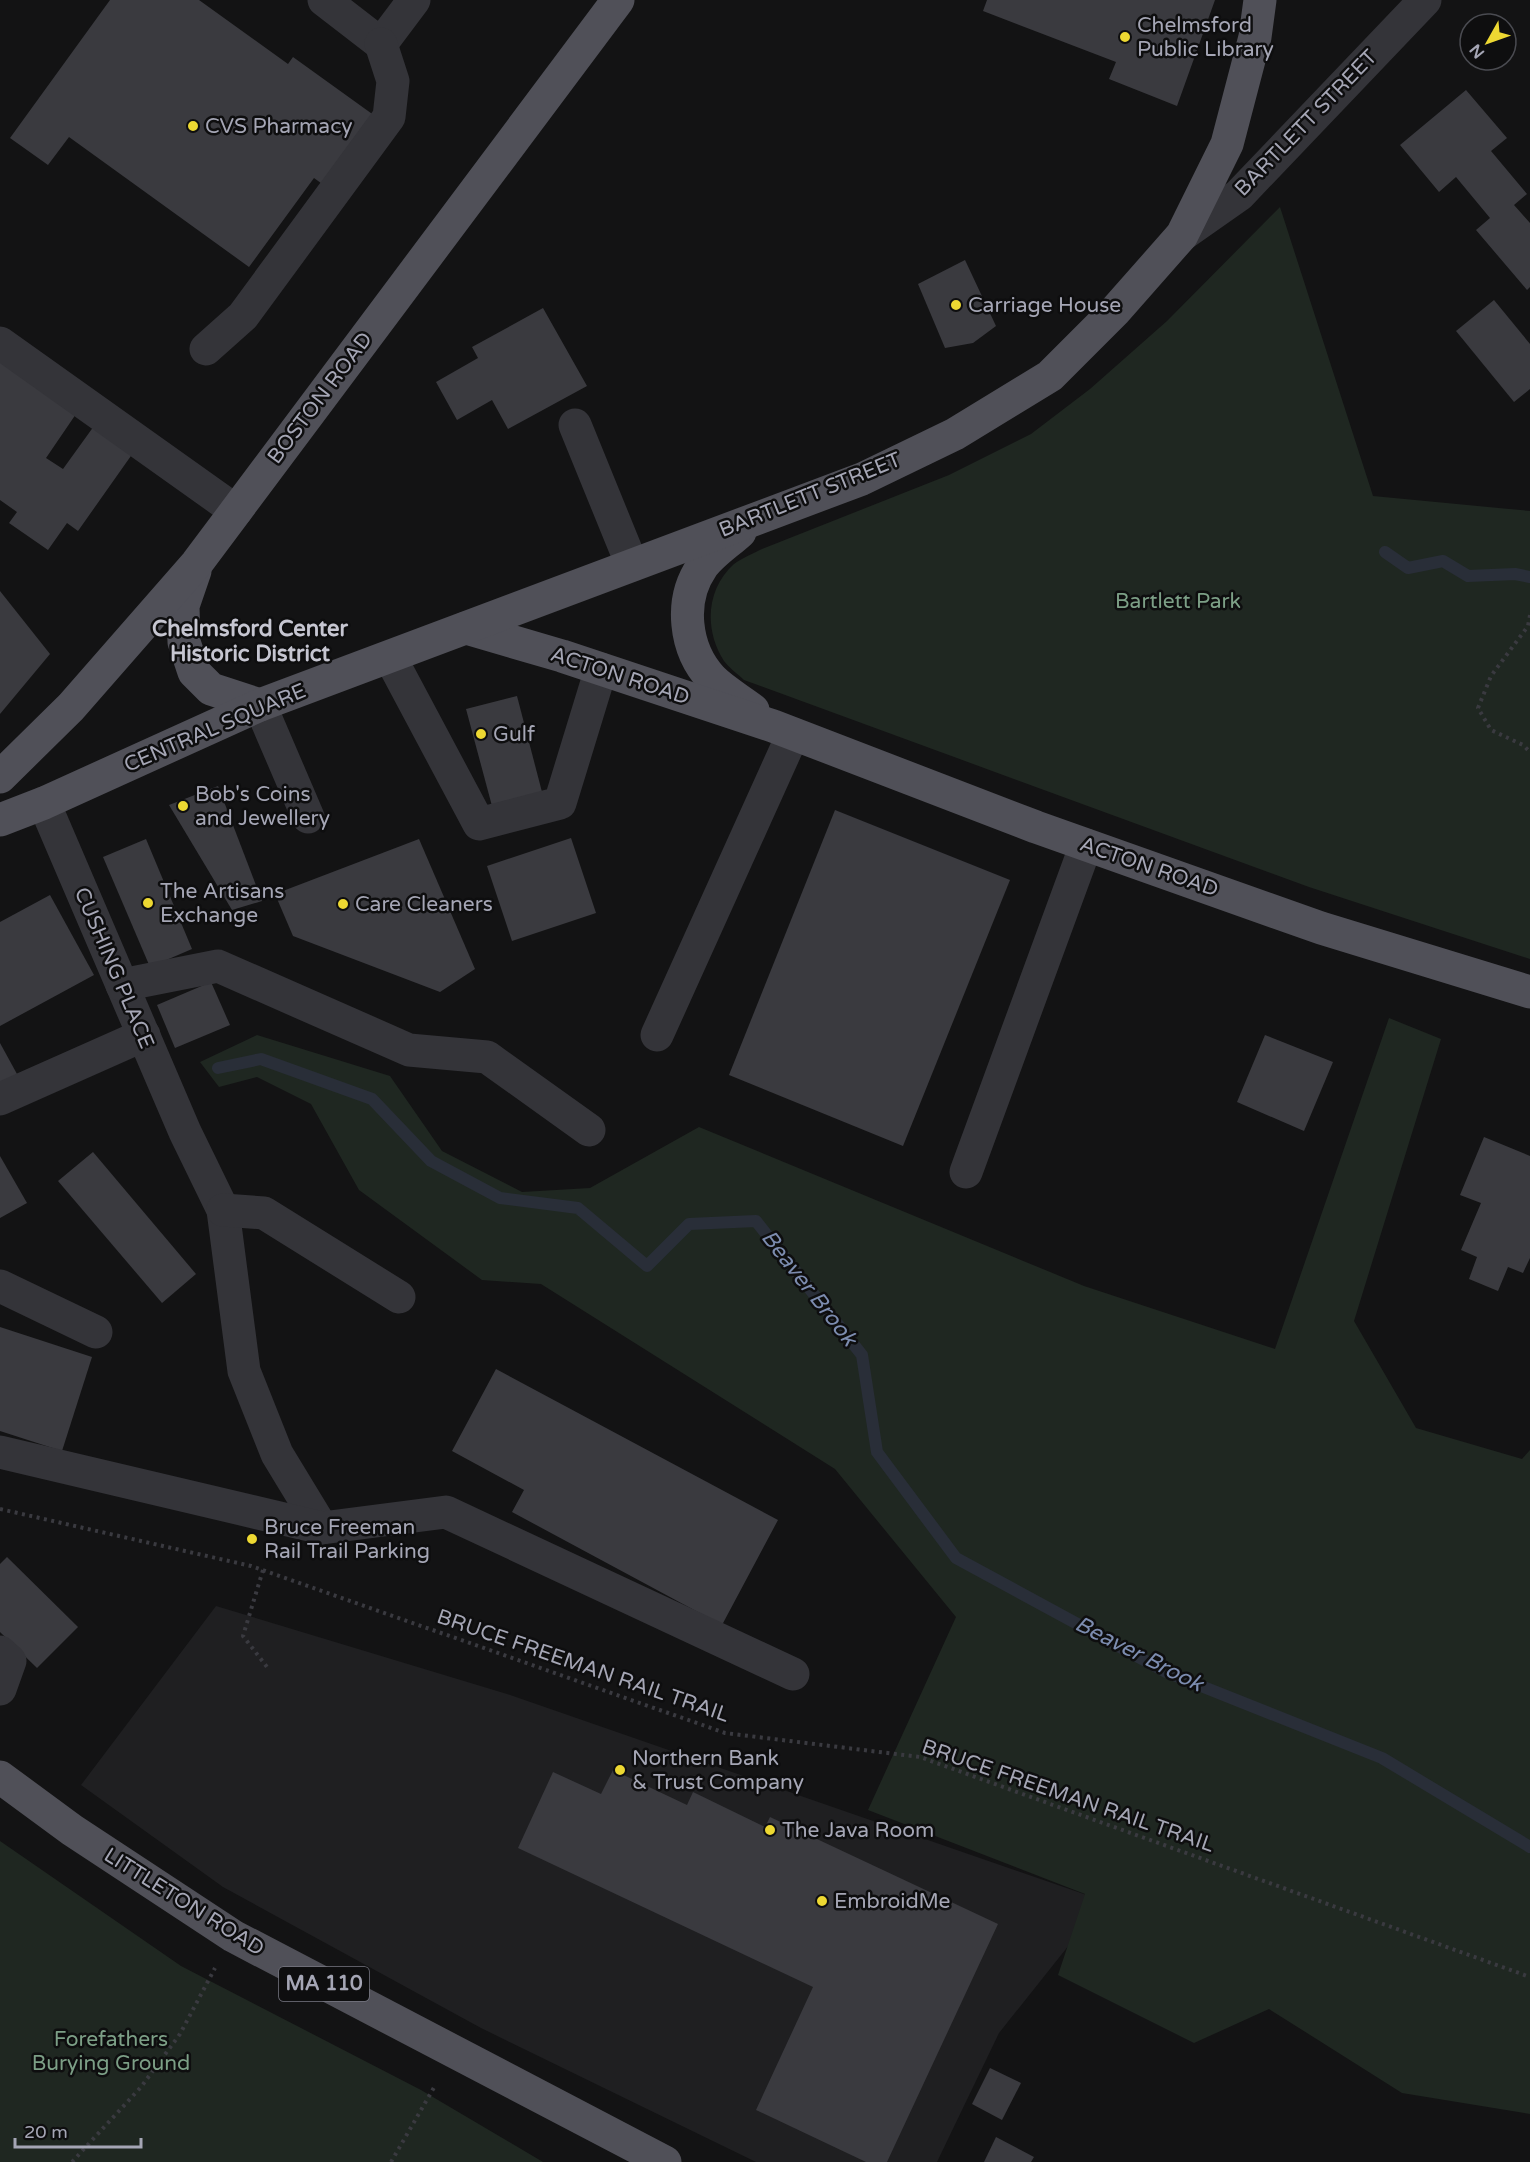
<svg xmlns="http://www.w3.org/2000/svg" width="1530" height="2162" viewBox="0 0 1530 2162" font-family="'Varela Round',sans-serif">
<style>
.built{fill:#1f1f21}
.green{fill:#1f2721}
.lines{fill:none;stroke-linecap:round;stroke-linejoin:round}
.stream{stroke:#292e38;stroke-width:12}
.building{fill:#3a3a3f}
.path{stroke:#3a3a40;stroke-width:4;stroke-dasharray:3 4.5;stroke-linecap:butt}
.minor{stroke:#343439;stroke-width:33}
.major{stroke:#505058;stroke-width:33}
.poi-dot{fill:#edd832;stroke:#0e0e0f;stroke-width:2}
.labels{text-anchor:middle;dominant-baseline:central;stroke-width:5;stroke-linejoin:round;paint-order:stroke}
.shield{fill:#0e0e0f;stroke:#787883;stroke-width:1.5}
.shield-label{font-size:20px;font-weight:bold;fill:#a5a6b5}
.poi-label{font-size:21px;fill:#a5a6b5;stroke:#0e0e0f;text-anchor:start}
.street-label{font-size:21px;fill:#a5a6b5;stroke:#0e0e0f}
.park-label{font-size:21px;fill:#7c9f86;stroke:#0e0e0f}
.neighbourhood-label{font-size:22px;font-weight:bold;fill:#c6c6d1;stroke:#0e0e0f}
.water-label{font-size:22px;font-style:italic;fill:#7c8caf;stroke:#0e0e0f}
</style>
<rect width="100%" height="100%" fill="#131314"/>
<polygon class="built" points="216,1606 507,1694 1104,1901 999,2033 937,2162 756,2162 481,2028 223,1887 81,1785"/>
<g class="green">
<path d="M1280,207L1373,496L1530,511V959L1309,887L744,680C738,674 729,668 724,661C704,630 706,589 734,564C742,558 754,553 762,549L949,475L1031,434L1090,389L1167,321Z"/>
<polygon points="1389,1018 1441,1039 1354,1321 1416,1428 1522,1459 1530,1450 1530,2114 1402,2093 1269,2009 1194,2043 1058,1975 1085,1894 868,1810 956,1617 835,1469 541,1284 482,1280 359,1190 311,1104 257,1077 219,1087 200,1062 257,1035 390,1076 442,1151 522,1192 590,1188 699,1127 1084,1286 1275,1349"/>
<polygon points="0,1841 181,1966 421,2090 543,2162 0,2162"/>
</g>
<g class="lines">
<g class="stream">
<polyline points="1385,552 1408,568 1443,561 1468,576 1515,574 1530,577"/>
<polyline points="218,1068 261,1059 372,1099 431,1161 500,1198 578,1208 647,1266 689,1224 756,1221 862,1355 877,1452 956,1558 1166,1672 1382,1758 1530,1847"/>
</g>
</g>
<g class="building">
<polygon points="110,0 199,0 288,64 293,57 375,116 325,186 314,178 249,267 69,137 48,165 10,138"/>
<polygon points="987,0 1215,0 1177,106 1109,79 1116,62 983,11"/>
<polygon points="1466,90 1507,138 1491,151 1527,194 1514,205 1530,223 1530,287 1527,290 1476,230 1490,218 1456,177 1439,192 1400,145"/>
<polygon points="965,260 996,326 973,343 945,348 918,284"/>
<polygon points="1494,300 1530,344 1530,389 1514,402 1456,331"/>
<polygon points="543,308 587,386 508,429 492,400 457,420 436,382 478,358 472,347"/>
<polygon points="0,360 76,414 46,458 63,469 94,426 133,453 78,531 67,523 48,550 9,523 17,512 0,500"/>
<polygon points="0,591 50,654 0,714"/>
<polygon points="517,696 542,792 492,806 466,709"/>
<polygon points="218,786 262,901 232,910 169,805"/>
<polygon points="835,810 1010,880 903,1146 729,1075"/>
<polygon points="571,838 596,913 512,941 487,866"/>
<polygon points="146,839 192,949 150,967 103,857"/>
<polygon points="419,839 475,969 440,992 293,936 275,894"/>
<polygon points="50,895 94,975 0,1026 0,922"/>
<polygon points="211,982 230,1025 175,1048 157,1005"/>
<polygon points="1265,1035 1333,1062 1304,1131 1237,1102"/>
<polygon points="0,1043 17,1074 0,1084"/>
<polygon points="1484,1137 1530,1156 1530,1258 1523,1273 1508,1267 1498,1291 1469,1279 1477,1257 1461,1250 1481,1203 1460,1195"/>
<polygon points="93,1152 196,1274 162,1303 58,1181"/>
<polygon points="0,1156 27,1203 0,1218"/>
<polygon points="0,1327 92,1357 62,1451 0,1431"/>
<polygon points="496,1369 778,1520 722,1625 512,1512 524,1490 452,1451"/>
<polygon points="7,1557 78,1627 37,1668 0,1632 0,1564"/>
<polygon points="613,1770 687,1805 693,1792 765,1827 770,1817 998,1924 887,2162 866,2162 756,2110 813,1987 518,1848 553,1772 601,1794"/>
<polygon points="990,2068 1021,2083 1002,2120 972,2104"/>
<polygon points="996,2137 1034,2157 1031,2162 984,2162"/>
</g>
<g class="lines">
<g class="path">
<polyline points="1530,615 1528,626 1491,676 1478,708 1491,730 1523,745 1530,752"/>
<polyline points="0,1509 251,1566 725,1733 920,1757 1530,1977"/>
<polyline points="263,1570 243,1636 267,1667"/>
<polyline points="72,2162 141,2087 180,2034 215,1968"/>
<polyline points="391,2162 436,2084"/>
</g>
<g class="minor">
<polyline points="324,0 381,44 414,0"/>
<polyline points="1182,235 1239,195 1425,0"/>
<polyline points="0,343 236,511"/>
<polyline points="206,349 243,316 389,117 393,81 381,44"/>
<polyline points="575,425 632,565"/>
<polyline points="390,657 479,824 560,803 601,669"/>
<polyline points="260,705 308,817"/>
<polyline points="44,803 185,1132 223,1210 244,1371 277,1454 322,1528"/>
<polyline points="122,985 218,966 409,1050 487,1057 589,1130"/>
<polyline points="657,1035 793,734"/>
<polyline points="0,1099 144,1035"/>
<polyline points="966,1172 1086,845"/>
<polyline points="223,1210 264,1213 399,1297"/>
<polyline points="0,1286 96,1332"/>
<polyline points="0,1452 322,1528 446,1512 793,1674"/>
<polyline points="0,1652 10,1661 0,1689"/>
</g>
<g class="major">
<path d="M740,532C728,543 711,554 702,567C679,600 684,649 712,679C724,691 740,700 753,710"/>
<polyline points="195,571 183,606 184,642 194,672 211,689 260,705"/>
<polyline points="466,628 562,656 773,726 1036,827 1321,928 1530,992"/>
<polyline points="0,777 71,707 197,563 618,0"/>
<polyline points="0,820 44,803 260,705 862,479 955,434 1050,376 1115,311 1182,235 1227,144 1255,37 1260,0"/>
<polyline points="0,1777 72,1830 233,1936 665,2162"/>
</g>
</g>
<g class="poi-dot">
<circle cx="1125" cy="37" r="6"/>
<circle cx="193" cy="126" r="6"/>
<circle cx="956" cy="305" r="6"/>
<circle cx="481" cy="734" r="6"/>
<circle cx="183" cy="806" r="6"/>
<circle cx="148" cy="903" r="6"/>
<circle cx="343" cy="904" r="6"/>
<circle cx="252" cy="1539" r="6"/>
<circle cx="620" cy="1770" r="6"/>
<circle cx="770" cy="1830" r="6"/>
<circle cx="822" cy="1901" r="6"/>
</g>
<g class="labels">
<rect class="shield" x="279" y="1967" width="90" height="34" rx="4.5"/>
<g class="shield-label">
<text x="324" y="1984">MA 110</text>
</g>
<g class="poi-label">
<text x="1137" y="25">Chelmsford<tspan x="1137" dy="24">Public Library</tspan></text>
<text x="205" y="126">CVS Pharmacy</text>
<text x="968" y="305">Carriage House</text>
<text x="493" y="734">Gulf</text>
<text x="195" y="794">Bob's Coins<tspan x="195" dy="24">and Jewellery</tspan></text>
<text x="160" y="891">The Artisans<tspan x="160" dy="24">Exchange</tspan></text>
<text x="355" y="904">Care Cleaners</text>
<text x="264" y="1527">Bruce Freeman<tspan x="264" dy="24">Rail Trail Parking</tspan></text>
<text x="632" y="1758">Northern Bank<tspan x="632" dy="24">&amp; Trust Company</tspan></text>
<text x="782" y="1830">The Java Room</text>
<text x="834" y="1901">EmbroidMe</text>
</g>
<g class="street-label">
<text transform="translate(1306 123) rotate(-46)">BARTLETT STREET</text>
<text transform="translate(320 398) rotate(-53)">BOSTON ROAD</text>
<text transform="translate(810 495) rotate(-22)">BARTLETT STREET</text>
<text transform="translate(620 676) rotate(18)">ACTON ROAD</text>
<text transform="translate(215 728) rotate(-23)">CENTRAL SQUARE</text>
<text transform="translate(1149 867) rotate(19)">ACTON ROAD</text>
<text transform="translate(114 968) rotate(67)">CUSHING PLACE</text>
<text transform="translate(583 1666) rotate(19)">BRUCE FREEMAN RAIL TRAIL</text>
<text transform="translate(1068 1796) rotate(19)">BRUCE FREEMAN RAIL TRAIL</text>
<text transform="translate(184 1902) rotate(32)">LITTLETON ROAD</text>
</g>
<g class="park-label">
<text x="1178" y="601">Bartlett Park</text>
<text x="111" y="2039">Forefathers<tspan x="111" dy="24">Burying Ground</tspan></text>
</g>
<g class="neighbourhood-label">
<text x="250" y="629">Chelmsford Center<tspan x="250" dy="25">Historic District</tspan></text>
</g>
<g class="water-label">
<text transform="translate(809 1288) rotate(52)">Beaver Brook</text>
<text transform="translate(1139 1654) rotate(27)">Beaver Brook</text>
</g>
</g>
<g transform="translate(1488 42) rotate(230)"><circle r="28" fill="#0e0e0f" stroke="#4a4b51" stroke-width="1.5"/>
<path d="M0-4.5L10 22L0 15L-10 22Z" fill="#edd832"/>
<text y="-9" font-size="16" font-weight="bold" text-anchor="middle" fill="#a5a6b5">N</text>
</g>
<path d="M15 2138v9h126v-9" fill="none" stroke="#a5a6b5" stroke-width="3"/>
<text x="24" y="2138" font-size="18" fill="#a5a6b5" stroke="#0e0e0f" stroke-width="4.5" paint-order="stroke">20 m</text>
</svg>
